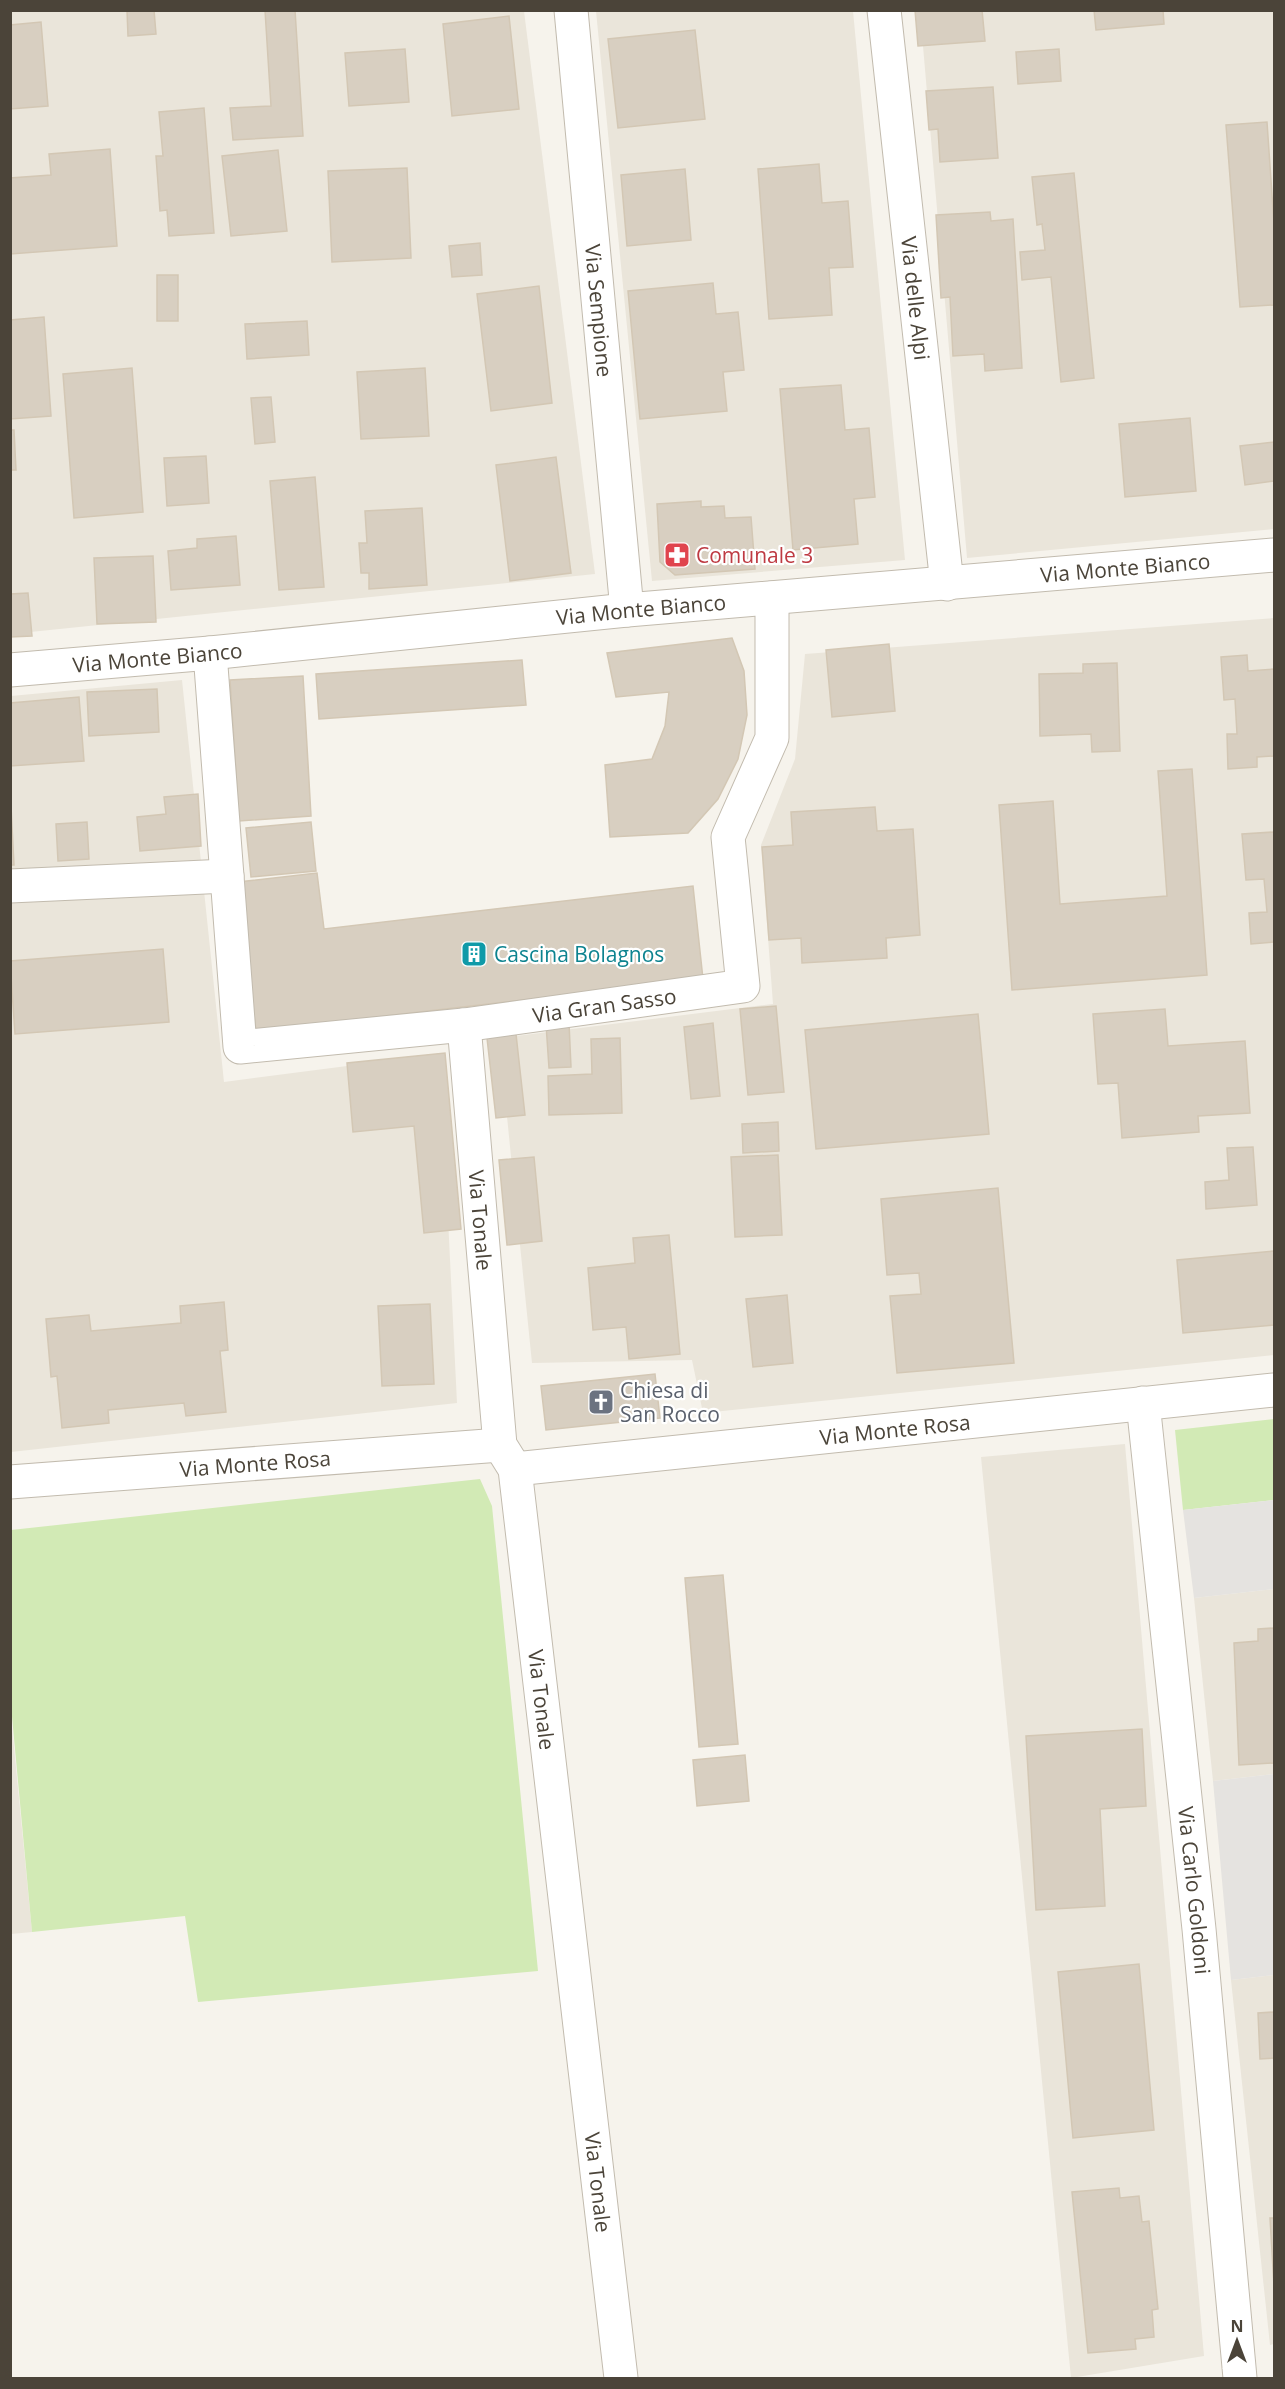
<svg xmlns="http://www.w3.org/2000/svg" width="1285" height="2389" viewBox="0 0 1285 2389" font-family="'Open Sans',sans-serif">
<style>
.residential{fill:#eae5da}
.green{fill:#d2eab5}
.parking{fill:#e5e3e0}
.building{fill:#d8cfc1;stroke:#d3c7b4;stroke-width:1.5}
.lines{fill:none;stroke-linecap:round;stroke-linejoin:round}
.minor-casing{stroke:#c2bbae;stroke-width:35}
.minor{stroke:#fff;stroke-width:33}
.labels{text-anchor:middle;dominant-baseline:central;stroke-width:4.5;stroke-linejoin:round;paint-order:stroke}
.street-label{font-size:21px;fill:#4b4439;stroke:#fff}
.health-label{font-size:21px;fill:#be3a42;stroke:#fff;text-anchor:start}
.culture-label{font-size:21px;fill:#0d838f;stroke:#fff;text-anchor:start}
.worship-label{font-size:21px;fill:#5b616d;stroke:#fff;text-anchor:start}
</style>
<rect width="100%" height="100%" fill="#f6f3ec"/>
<g class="residential">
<polygon points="10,11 524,11 595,574 11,634"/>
<polygon points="596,11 853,11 905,560 652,581"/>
<polygon points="920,11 1274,11 1274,529 967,558"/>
<polygon points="1274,618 1274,1355 703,1413 692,1360 532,1363 499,1038 773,1004 761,845 795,759 805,654"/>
<polygon points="182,680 224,1082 440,1054 457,1403 11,1452 11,696"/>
<polygon points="1125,1444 1204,2356 1071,2378 981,1457"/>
<polygon points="1274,1589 1274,1774 1213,1781 1194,1598"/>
<polygon points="10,1706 32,1932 11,1934 10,1934"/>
<polygon points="1274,1975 1274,2344 1270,2345 1231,1980"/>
</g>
<g class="green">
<polygon points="1274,1419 1274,1500 1183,1510 1175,1430"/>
<polygon points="480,1479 492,1506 538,1971 198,2002 185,1916 32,1932 11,1706 11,1530"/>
</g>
<g class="parking">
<polygon points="1274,1500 1274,1589 1194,1598 1183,1510"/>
<polygon points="1274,1774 1274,1975 1231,1980 1213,1781"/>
</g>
<g class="building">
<polygon points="127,10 154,10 156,34 128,36"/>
<polygon points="265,10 295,10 303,136 233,140 230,108 271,106"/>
<polygon points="915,10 982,10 985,41 918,46"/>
<polygon points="1094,10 1163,10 1164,24 1096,30"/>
<polygon points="509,16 519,109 452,116 443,24"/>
<polygon points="41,22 48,106 10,109 10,25"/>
<polygon points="695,30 705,119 618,128 608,39"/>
<polygon points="405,49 409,102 349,106 345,53"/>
<polygon points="1059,49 1061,81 1018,84 1016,52"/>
<polygon points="993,87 998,158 940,162 938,129 929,130 926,91"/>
<polygon points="204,108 214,233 169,236 167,210 160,211 156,156 163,156 159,112"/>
<polygon points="1267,122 1274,224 1274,305 1240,307 1226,125"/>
<polygon points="110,149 117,246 10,254 10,178 51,175 49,154"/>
<polygon points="278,150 287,231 231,236 222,156"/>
<polygon points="819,164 822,203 848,201 853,267 829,268 832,315 769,319 758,169"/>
<polygon points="407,168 411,258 332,262 328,171"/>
<polygon points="685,169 691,240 627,246 621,175"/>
<polygon points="1074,173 1094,378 1061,382 1051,277 1022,280 1020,252 1045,250 1042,224 1037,225 1032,177"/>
<polygon points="990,212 991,221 1013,219 1022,368 985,371 984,354 953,356 950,297 941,298 936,215"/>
<polygon points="480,243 482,275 452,277 449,246"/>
<rect x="157" y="275" width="21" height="46"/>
<polygon points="713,283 716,314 738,312 744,370 723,372 727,411 640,419 628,291"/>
<polygon points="539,286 552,403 491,411 477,294"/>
<polygon points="44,317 51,416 10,419 10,320"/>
<polygon points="307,321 309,355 247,359 245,324"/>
<polygon points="132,368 143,512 74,518 63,374"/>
<polygon points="425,368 429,436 361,439 357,372"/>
<polygon points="841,385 845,430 869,428 875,497 854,499 858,544 793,550 780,389"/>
<polygon points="271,397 275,442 255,444 251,398"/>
<polygon points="1190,418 1196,491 1125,497 1119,424"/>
<polygon points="10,430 14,430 16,470 10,470"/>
<polygon points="1274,442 1274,481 1245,485 1240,446"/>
<polygon points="206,456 209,503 167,506 164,458"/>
<polygon points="556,457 571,573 510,581 496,465"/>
<polygon points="315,477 324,587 279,590 270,481"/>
<polygon points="701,501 701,507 724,506 725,518 751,517 755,569 675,575 660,562 657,504"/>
<polygon points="422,508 427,585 369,589 369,573 361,573 359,543 367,543 365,511"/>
<polygon points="236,536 240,585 171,590 168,551 197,548 197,539"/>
<polygon points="153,556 156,622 97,624 94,558"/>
<polygon points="28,593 32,636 10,637 10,594"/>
<polygon points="732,638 744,671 747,715 738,759 718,799 688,833 610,837 605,765 652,759 665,726 669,692 616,697 607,653"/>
<polygon points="889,644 895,711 832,717 826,650"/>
<polygon points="1247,655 1248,671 1274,669 1274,756 1257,757 1257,767 1228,769 1227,734 1237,734 1235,699 1224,700 1221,657"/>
<polygon points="522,660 526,705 319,719 316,674"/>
<polygon points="1117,663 1120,751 1092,752 1091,734 1040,736 1039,674 1083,673 1083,664"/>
<polygon points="303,676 311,816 239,821 230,680"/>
<polygon points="157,689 159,732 89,736 87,692"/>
<polygon points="79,697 84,761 10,766 10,703"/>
<polygon points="1192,769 1207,975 1012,990 999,805 1053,801 1060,904 1167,896 1158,771"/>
<polygon points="10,787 14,865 10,865"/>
<polygon points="198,794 201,846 140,851 137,817 166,814 164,797"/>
<polygon points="875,807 877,831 913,829 920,935 886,938 887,958 802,963 801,938 769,940 762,847 793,845 791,812"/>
<polygon points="87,822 89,859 58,861 56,824"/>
<polygon points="311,822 316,871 251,877 246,828"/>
<polygon points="1274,832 1274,942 1251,944 1249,913 1267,912 1264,879 1246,880 1242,834"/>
<polygon points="317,873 324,929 693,886 703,979 256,1031 238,882"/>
<polygon points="163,949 169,1022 15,1034 10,961"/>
<polygon points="776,1006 784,1092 748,1095 740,1009"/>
<polygon points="1165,1009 1168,1046 1245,1041 1250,1113 1198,1116 1199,1132 1122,1138 1118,1083 1098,1084 1093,1014"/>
<polygon points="978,1014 989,1134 816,1149 805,1030"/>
<polygon points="569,1023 571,1067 549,1068 546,1024"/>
<polygon points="713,1023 720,1096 691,1099 684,1027"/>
<polygon points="516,1034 525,1115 496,1118 487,1038"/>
<polygon points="620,1038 622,1113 549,1115 548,1076 592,1074 591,1039"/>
<polygon points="445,1053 461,1229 424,1233 414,1126 353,1132 347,1063"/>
<polygon points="778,1122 779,1151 743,1153 742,1124"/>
<polygon points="1253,1147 1257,1205 1206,1209 1205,1182 1229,1180 1227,1148"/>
<polygon points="778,1155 782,1235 735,1237 731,1157"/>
<polygon points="534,1157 542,1241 507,1245 499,1160"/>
<polygon points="998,1188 1014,1363 897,1373 890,1296 921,1294 919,1273 887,1275 881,1199"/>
<polygon points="669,1235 680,1354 629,1359 626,1327 593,1330 588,1268 635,1263 633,1238"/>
<polygon points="1274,1251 1274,1325 1183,1333 1177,1260"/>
<polygon points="787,1295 793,1363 753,1367 746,1299"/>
<polygon points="224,1302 228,1350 220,1351 226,1412 186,1416 184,1403 108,1410 109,1423 62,1428 57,1376 51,1377 46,1319 89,1315 91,1331 181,1323 180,1306"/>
<polygon points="430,1304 434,1384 382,1386 378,1306"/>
<polygon points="655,1374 660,1418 546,1430 541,1386"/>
<polygon points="723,1575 738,1744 699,1747 685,1578"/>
<polygon points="1274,1628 1274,1763 1239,1765 1234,1643 1258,1641 1258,1629"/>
<polygon points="1142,1729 1146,1806 1100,1809 1105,1906 1036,1910 1026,1736"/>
<polygon points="745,1755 749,1801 697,1806 693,1760"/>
<polygon points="1139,1964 1154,2130 1073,2138 1058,1972"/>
<polygon points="1274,2012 1274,2058 1260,2059 1258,2013"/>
<polygon points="1119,2188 1120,2198 1139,2196 1142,2222 1149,2221 1158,2309 1152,2310 1154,2337 1135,2339 1136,2349 1088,2353 1072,2192"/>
<polygon points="1270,2218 1274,2218 1274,2286"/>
</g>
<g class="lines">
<g class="minor-casing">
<g id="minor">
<path id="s1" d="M571,10L627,610"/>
<path id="s2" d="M884,10L947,584"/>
<path id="s3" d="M210,653L240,1047L464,1025L743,986L728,837L772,738V598"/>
<path id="s4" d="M10,670L210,653L627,610L1274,555"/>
<polyline points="10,886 227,876"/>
<path id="s5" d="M464,1025L500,1445L515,1469L621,2378"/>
<path id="s6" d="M1143,1403L1199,1929L1240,2378"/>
<path id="s7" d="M515,1469L1274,1390"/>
<path id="s8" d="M10,1482L500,1445"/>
</g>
</g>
<use href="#minor" class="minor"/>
</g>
<defs>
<g id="pharmacy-square" transform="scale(1.35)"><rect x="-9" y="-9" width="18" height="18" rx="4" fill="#e0444e" stroke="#fff"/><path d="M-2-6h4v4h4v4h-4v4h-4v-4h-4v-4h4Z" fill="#fff"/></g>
<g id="building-square" transform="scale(1.35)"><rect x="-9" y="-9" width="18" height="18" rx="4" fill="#0f9aa8" stroke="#fff"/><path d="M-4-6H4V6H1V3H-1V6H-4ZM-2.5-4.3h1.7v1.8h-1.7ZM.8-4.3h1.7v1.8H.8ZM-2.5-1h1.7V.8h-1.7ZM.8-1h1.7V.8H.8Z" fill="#fff"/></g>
<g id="church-square" transform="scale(1.35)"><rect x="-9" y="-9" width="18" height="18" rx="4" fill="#6b7280" stroke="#fff"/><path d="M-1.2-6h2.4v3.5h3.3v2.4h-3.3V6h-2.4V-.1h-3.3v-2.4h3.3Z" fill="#fff"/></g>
</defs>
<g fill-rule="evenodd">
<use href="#pharmacy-square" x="677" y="555"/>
<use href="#building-square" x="474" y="954"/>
<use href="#church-square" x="601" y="1402"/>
</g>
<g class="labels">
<g class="street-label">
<text stroke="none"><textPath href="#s2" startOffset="290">Via delle Alpi</textPath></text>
<text stroke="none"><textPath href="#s1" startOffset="302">Via Sempione</textPath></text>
<text stroke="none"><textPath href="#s4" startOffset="1120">Via Monte Bianco</textPath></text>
<text stroke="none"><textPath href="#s4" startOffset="634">Via Monte Bianco</textPath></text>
<text stroke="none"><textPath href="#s4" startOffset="148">Via Monte Bianco</textPath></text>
<text stroke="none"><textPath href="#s3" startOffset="762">Via Gran Sasso</textPath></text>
<text stroke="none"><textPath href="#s5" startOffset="196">Via Tonale</textPath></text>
<text stroke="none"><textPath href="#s7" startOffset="382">Via Monte Rosa</textPath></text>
<text stroke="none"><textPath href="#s8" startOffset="246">Via Monte Rosa</textPath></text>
<text stroke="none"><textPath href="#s5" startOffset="682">Via Tonale</textPath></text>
<text stroke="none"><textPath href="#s6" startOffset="490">Via Carlo Goldoni</textPath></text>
<text stroke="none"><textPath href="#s5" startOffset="1168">Via Tonale</textPath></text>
</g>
<g class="health-label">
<text x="696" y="555">Comunale 3</text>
</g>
<g class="culture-label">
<text x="494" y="954">Cascina Bolagnos</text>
</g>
<g class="worship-label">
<text x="620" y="1390">Chiesa di<tspan x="620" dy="24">San Rocco</tspan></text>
</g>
</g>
<rect width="1285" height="2389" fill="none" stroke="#4b4439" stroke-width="24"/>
<g transform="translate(1237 2341)" stroke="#ffffff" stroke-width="4.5" paint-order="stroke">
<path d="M0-4.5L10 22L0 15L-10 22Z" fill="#4b4439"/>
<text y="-9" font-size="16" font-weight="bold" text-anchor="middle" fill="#4b4439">N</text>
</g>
</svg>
